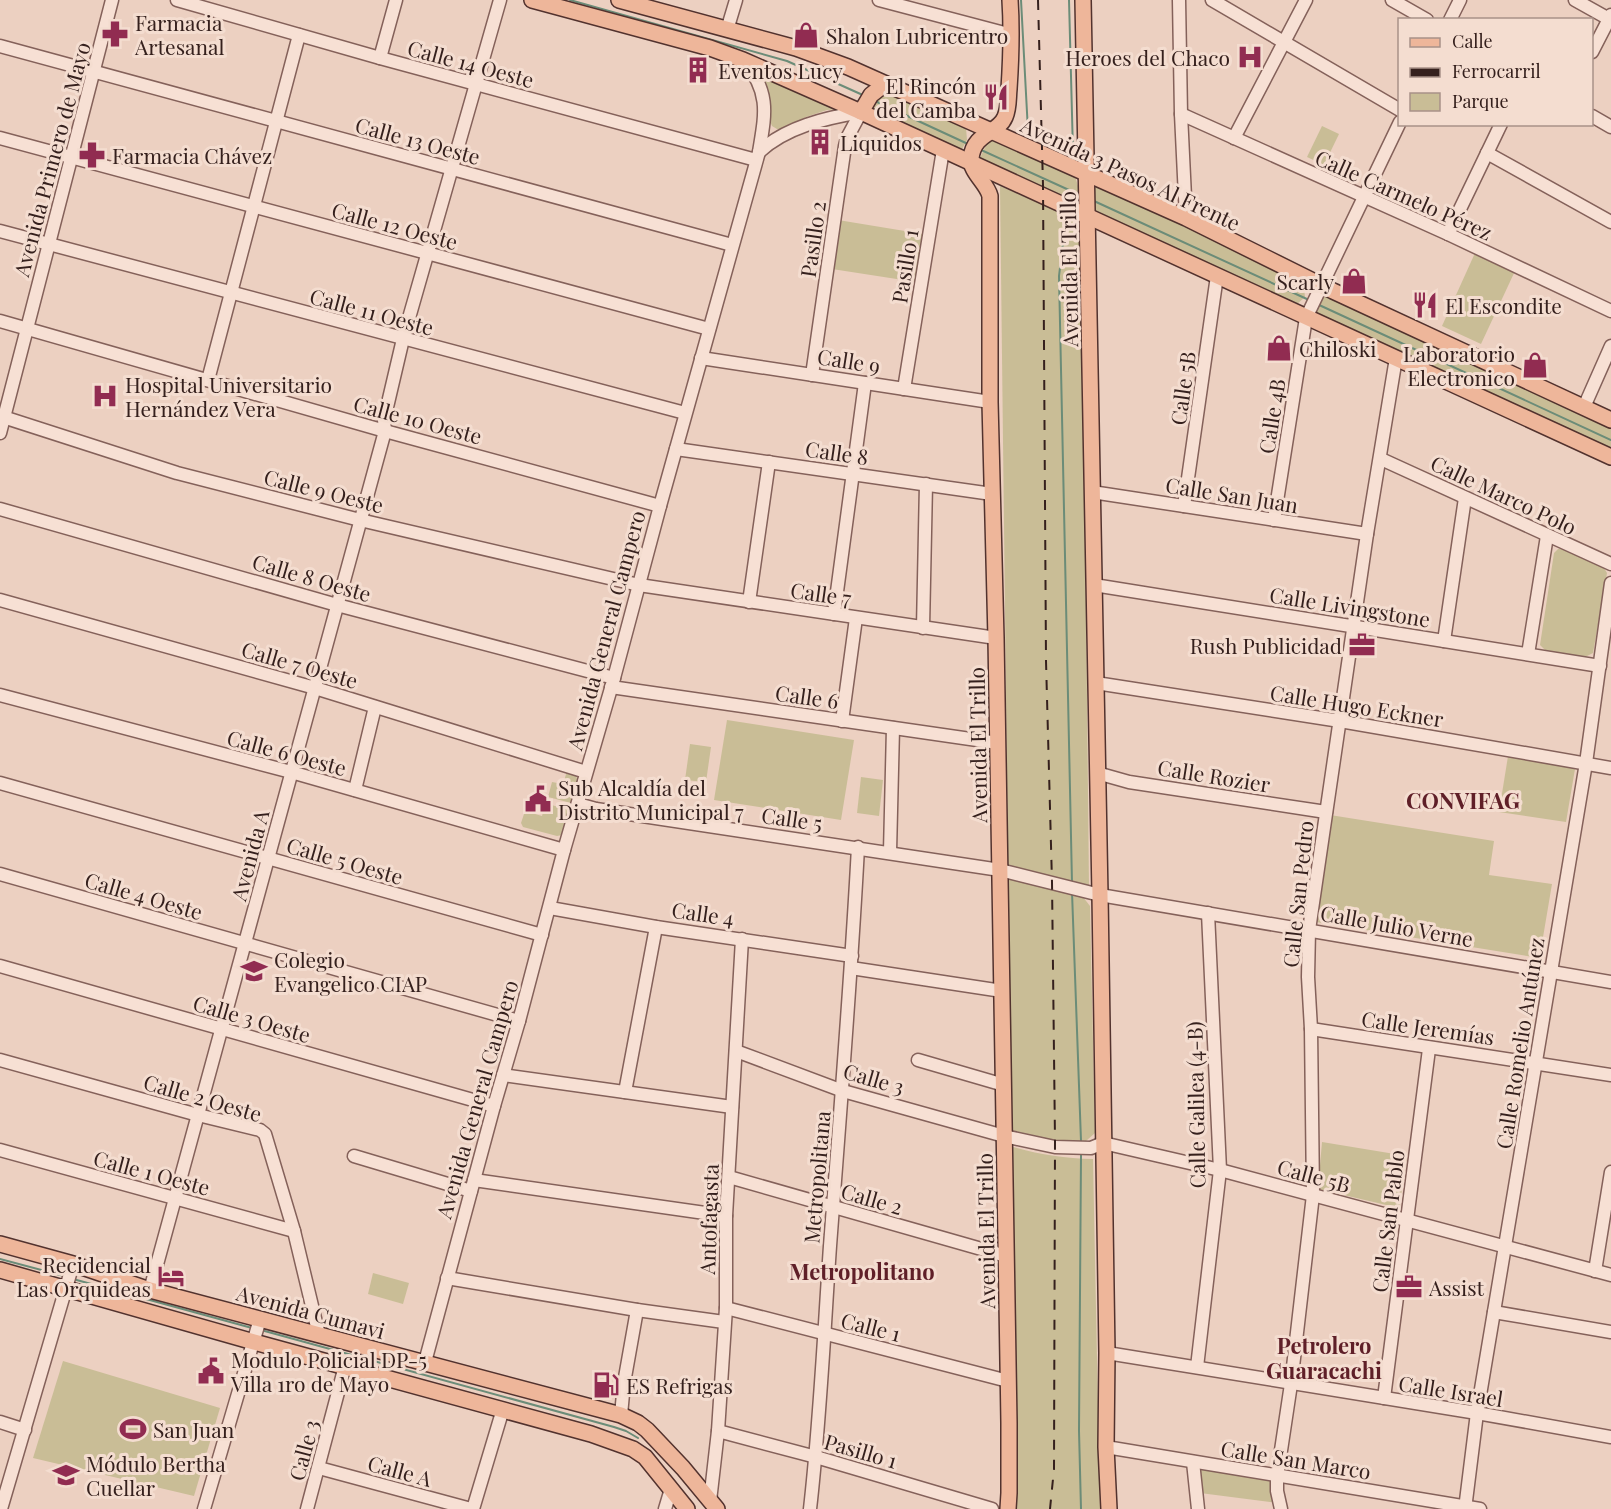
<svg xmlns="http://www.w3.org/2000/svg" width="1611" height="1509" viewBox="0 0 1611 1509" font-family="'Playfair Display',serif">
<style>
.green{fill:#c9bd96}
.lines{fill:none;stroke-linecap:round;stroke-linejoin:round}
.stream{stroke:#6b8c78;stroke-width:2}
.minor-casing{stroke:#84615a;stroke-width:15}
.major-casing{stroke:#52322e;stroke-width:18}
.minor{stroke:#f7e0d4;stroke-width:12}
.major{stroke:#eeb69a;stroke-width:15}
.rail{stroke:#35201d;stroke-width:2;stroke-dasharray:10 10;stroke-linecap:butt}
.labels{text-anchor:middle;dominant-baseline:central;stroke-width:6;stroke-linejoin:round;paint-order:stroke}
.poi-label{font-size:21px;fill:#35201d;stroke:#f4ddd0;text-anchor:start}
.street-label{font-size:21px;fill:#35201d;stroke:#f4ddd0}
.neighbourhood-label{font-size:22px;font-weight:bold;fill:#5f1f28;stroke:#f4ddd0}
</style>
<rect width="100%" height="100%" fill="#ecd0c1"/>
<g class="green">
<polygon points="757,72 839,109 827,110 806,117 783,129 777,129 772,126 770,121 770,104 767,93"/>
<polygon points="886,91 966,128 967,140 961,151 872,112 876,99"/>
<polygon points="1322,126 1339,134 1324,165 1307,157"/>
<polygon points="988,141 1002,141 1075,176 1081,196 1082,209 979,160"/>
<polygon points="1094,184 1300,279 1304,288 1305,297 1296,305 1095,214"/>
<polygon points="1000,186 1082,222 1089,887 1008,866"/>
<polygon points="838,220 923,234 916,282 832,269"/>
<polygon points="1475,253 1515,271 1481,344 1442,326"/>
<polygon points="1331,295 1611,424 1611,452 1313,317 1324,296"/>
<polygon points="1563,548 1599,564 1604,568 1607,573 1593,653 1583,658 1547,652 1540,645 1554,553 1558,549"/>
<polygon points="727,720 854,740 841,820 714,800"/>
<polygon points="690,744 711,747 706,782 685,780"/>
<polygon points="1509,750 1571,762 1575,769 1566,822 1499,812"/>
<polygon points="567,771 576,776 578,781 571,803 548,797 552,782 563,784"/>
<polygon points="861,777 883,780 879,816 857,813"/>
<polygon points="548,804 569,810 562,835 557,836 523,827 521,823 525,811 542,816 545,805"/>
<polygon points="1330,815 1494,841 1489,875 1552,884 1540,955 1533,957 1316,922"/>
<polygon points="1004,878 1083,897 1090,906 1095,1133 1086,1141 1048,1140 1007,1130"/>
<polygon points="1322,1142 1407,1156 1399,1208 1318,1189"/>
<path d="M1007,1145C1036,1154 1062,1158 1093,1159L1100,1509H1014Z"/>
<polygon points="373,1273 409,1283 403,1304 368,1294"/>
<polygon points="63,1361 220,1408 194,1496 33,1458"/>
<polygon points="1201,1467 1271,1480 1273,1483 1277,1503 1200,1493 1199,1469"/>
</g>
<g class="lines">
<g class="stream">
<polyline points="570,0 787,61 865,96"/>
<polyline points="1021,0 1028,131"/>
<polyline points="1069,0 1073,152"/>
<polyline points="875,101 968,144"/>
<polyline points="979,149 1080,195"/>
<polyline points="1094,201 1309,300"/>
<polyline points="1064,235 1059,276 1072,883"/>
<polyline points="1317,304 1611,440"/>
<polyline points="1072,892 1081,1141"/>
<polyline points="1081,1155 1079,1431 1081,1509"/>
<polyline points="0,1259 64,1276"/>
<polyline points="73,1279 252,1328"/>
<polyline points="261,1330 614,1427 626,1431 638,1438"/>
</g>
<g class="minor-casing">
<g id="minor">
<polyline points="177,0 380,58 756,160"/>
<polyline points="879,0 1012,35"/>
<polyline points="1179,0 1181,114 1186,218"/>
<polyline points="1212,0 1400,110"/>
<polyline points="1392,0 1427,20"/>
<polyline points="1575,0 1609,19"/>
<polyline points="1450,20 1460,0"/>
<polyline points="727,30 736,0"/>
<polyline points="0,46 732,245"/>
<polyline points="1592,52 1611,15"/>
<polyline points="380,58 396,0"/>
<polyline points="1181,114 1448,234 1611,311"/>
<polyline points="1592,116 1611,127"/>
<polyline points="0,138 709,329"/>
<polyline points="1234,138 1306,0"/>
<path d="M759,152C786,127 825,118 861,112"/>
<polyline points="1487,153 1611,222"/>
<polyline points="0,231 685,413"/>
<polyline points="1448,234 1501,124"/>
<polyline points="0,321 385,431 660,506"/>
<polyline points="701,358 990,402"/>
<polyline points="812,375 845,146 847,138 861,112"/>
<polyline points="208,380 299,35"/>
<polyline points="904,389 943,150"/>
<polyline points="1584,407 1611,346"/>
<polyline points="0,416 177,473 360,520 639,585 996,638"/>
<polyline points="0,433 112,0"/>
<polyline points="676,449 992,494"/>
<polyline points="1381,459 1611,564"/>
<polyline points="1092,492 1367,534"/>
<polyline points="1184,506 1217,276"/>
<polyline points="0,509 337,605 614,678"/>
<polyline points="1274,520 1306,318 1400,122"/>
<polyline points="1094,585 1600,666"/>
<polyline points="0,600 315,688 586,772"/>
<polyline points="749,602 769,462"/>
<polyline points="834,614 865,383"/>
<polyline points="923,628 926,484"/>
<polyline points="1444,641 1465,498"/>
<polyline points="1528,654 1547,536"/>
<polyline points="1096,683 1340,721 1611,768"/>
<polyline points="611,687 998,743"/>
<polyline points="0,695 291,772 564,850"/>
<polyline points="842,721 856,618"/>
<polyline points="1097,773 1129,782 1326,812"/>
<polyline points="0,783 542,935"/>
<polyline points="355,790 375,707"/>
<polyline points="578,804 596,809 1000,870 1100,895 1611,982"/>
<polyline points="890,852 893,728"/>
<polyline points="0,874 519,1021"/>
<polyline points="550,908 656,927 852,956"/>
<polyline points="0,966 494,1106"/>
<polyline points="851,968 1002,991"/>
<polyline points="1311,1029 1611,1075"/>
<polyline points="736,1051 843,1091 1004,1136 1055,1147 1091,1148 1103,1143 1220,1170 1611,1275"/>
<polyline points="0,1060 198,1115 260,1130 265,1134 294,1231 319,1335"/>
<polyline points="918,1060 1004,1085"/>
<polyline points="503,1075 732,1107"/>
<polyline points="625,1092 656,927"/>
<polyline points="0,1150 294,1231"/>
<polyline points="354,1156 471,1191"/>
<polyline points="729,1177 1006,1256"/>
<polyline points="474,1180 726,1216"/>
<polyline points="1595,1271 1611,1172"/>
<polyline points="447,1278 637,1310 724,1322"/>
<polyline points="150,1290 385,431 384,420 403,339 500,0"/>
<polyline points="726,1308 1008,1381"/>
<polyline points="1494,1312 1611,1332"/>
<polyline points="1107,1353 1477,1413 1611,1437"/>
<path d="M425,1362L494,1106L519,1021L564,850L614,678L660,506L759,152C765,115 771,93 744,61"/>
<polyline points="1197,1367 1220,1170 1208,913"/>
<polyline points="1384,1398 1429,1049"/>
<polyline points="621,1415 624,1383 637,1310"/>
<polyline points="0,1422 25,1430"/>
<polyline points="718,1431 816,1457 992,1509"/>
<polyline points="1106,1447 1480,1509"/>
<polyline points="1193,1462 1198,1509"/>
<polyline points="319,1468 471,1509"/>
<polyline points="710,1501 718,1431 726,1308 726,1216 742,939"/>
<polyline points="1,1509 73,1264"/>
<polyline points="204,1509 260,1319"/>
<polyline points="307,1509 345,1366"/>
<polyline points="473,1509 503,1409"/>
<polyline points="665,1509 671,1489"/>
<path d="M810,1509C820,1422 824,1334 830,1246C840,1113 851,981 858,847"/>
<polyline points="1281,1509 1277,1491 1277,1477 1291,1384 1313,1195 1311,1029 1308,977 1309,930 1367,534 1396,358"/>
<polyline points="1465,1509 1477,1413 1586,763 1611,583"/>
</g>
</g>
<g class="major-casing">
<g id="major">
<polyline points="532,0 710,48 743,60 861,112 1611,457"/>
<polyline points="619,0 796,48 848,67 1186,218 1333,291 1611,420"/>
<polyline points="1083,0 1100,895 1107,1353 1106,1447 1109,1509"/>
<polyline points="861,112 871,95 885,84"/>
<polyline points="0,1244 73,1264 150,1290 621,1415 638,1423 647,1430 683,1468 717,1509"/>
<polyline points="0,1270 254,1342 591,1434 633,1449 645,1457 687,1509"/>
<path d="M1008,1509L1009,1493V1423L996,638L990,402V196C987,183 970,172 971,158C974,132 998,134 1005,117C1009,108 1008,98 1009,89C1011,59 1012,30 1010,0"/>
</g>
</g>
<use href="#minor" class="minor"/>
<use href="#major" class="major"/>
<polyline class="rail" points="1038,0 1043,185 1046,661 1052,882 1055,1140 1054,1469 1050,1509"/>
</g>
<defs>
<g id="pharmacy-bare" transform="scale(2.07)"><path d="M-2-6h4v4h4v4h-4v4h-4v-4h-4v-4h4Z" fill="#912c51" stroke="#f4ddd0" stroke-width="2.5" paint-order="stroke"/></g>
<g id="shop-bare" transform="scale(2.07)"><path d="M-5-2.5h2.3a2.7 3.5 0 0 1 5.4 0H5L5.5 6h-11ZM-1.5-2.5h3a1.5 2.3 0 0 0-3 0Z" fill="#912c51" stroke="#f4ddd0" stroke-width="2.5" paint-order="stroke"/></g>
<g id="hospital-bare" transform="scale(2.07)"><path d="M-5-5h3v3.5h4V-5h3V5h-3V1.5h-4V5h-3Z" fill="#912c51" stroke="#f4ddd0" stroke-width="2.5" paint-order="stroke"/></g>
<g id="building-bare" transform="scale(2.07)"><path d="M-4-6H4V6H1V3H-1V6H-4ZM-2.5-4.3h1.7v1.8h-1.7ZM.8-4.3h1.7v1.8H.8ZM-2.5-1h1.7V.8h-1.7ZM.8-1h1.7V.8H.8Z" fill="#912c51" stroke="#f4ddd0" stroke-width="2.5" paint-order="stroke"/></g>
<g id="restaurant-bare" transform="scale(2.07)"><path d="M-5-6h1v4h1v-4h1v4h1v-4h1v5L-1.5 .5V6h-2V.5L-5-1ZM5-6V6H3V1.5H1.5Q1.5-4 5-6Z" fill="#912c51" stroke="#f4ddd0" stroke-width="2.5" paint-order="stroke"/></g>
<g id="office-bare" transform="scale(2.07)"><path d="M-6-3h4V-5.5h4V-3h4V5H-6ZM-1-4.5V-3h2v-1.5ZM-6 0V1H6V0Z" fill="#912c51" stroke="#f4ddd0" stroke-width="2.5" paint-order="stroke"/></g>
<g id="civic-bare" transform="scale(2.07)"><path d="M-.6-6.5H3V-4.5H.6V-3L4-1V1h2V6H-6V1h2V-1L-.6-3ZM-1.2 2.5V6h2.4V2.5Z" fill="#912c51" stroke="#f4ddd0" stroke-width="2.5" paint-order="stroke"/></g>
<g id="school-bare" transform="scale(2.07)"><path d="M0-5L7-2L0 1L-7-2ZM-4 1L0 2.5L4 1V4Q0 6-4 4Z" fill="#912c51" stroke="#f4ddd0" stroke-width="2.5" paint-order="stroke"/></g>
<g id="hotel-bare" transform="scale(2.07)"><path d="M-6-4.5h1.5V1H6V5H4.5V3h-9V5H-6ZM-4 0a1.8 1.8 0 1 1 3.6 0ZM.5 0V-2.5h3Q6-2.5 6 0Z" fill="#912c51" stroke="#f4ddd0" stroke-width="2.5" paint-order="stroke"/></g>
<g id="fuel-bare" transform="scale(2.07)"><path d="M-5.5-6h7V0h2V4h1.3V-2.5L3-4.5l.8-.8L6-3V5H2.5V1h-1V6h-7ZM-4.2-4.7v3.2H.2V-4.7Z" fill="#912c51" stroke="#f4ddd0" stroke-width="2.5" paint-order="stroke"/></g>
<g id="stadium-bare" transform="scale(2.07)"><path d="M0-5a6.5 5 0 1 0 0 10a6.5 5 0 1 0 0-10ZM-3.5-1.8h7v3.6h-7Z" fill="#912c51" stroke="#f4ddd0" stroke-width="2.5" paint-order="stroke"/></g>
</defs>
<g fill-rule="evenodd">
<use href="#pharmacy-bare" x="115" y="34"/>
<use href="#shop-bare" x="806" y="35"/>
<use href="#hospital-bare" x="1250" y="57"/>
<use href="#building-bare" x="698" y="70"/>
<use href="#restaurant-bare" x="996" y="97"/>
<use href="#building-bare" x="820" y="142"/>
<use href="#pharmacy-bare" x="92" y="155"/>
<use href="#shop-bare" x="1354" y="281"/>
<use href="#restaurant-bare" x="1425" y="305"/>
<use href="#shop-bare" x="1279" y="348"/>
<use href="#shop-bare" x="1535" y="365"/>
<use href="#hospital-bare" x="105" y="396"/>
<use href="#office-bare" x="1362" y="645"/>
<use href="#civic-bare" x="538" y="799"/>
<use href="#school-bare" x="254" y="971"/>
<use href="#hotel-bare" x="171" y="1276"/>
<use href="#office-bare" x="1409" y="1287"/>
<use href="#civic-bare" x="211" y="1371"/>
<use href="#fuel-bare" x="606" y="1385"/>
<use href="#stadium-bare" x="133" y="1429"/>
<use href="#school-bare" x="66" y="1475"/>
</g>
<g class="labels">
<g class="poi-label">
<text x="135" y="22">Farmacia<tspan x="135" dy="24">Artesanal</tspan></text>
<text x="826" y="35">Shalon Lubricentro</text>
<text x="1230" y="57" text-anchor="end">Heroes del Chaco</text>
<text x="718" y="70">Eventos Lucy</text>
<text x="976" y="85" text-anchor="end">El Rincón<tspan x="976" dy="24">del Camba</tspan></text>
<text x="840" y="142">Liquidos</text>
<text x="112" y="155">Farmacia Chávez</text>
<text x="1334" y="281" text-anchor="end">Scarly</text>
<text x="1445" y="305">El Escondite</text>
<text x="1299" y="348">Chiloski</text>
<text x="1515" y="353" text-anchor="end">Laboratorio<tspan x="1515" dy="24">Electronico</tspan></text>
<text x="125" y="384">Hospital Universitario<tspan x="125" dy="24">Hernández Vera</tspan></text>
<text x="1342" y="645" text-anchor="end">Rush Publicidad</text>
<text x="558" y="787">Sub Alcaldía del<tspan x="558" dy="24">Distrito Municipal 7</tspan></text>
<text x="274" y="959">Colegio<tspan x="274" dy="24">Evangelico CIAP</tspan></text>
<text x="151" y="1264" text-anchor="end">Recidencial<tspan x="151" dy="24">Las Orquideas</tspan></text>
<text x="1429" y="1287">Assist</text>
<text x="231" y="1359">Modulo Policial DP-5<tspan x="231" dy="24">Villa 1ro de Mayo</tspan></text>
<text x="626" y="1385">ES Refrigas</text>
<text x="153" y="1429">San Juan</text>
<text x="86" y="1463">Módulo Bertha<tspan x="86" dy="24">Cuellar</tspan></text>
</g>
<g class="street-label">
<text transform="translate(471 63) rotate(15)">Calle 14 Oeste</text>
<text transform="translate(418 140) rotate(15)">Calle 13 Oeste</text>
<text transform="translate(51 159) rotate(-75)">Avenida Primero de Mayo</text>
<text transform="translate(1131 173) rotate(25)">Avenida 3 Pasos Al Frente</text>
<text transform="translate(1404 194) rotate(24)">Calle Carmelo Pérez</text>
<text transform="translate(395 225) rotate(15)">Calle 12 Oeste</text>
<text transform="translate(812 239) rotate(-82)">Pasillo 2</text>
<text transform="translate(904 266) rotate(-81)">Pasillo 1</text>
<text transform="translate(1068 269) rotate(-91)">Avenida El Trillo</text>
<text transform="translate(372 311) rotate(15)">Calle 11 Oeste</text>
<text transform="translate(849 360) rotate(9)">Calle 9</text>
<text transform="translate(1182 388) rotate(-82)">Calle 5B</text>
<text transform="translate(1271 416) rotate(-81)">Calle 4B</text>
<text transform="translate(418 419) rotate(15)">Calle 10 Oeste</text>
<text transform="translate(837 452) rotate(8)">Calle 8</text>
<text transform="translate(324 490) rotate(14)">Calle 9 Oeste</text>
<text transform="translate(1232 494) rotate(9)">Calle San Juan</text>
<text transform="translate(1504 494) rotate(25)">Calle Marco Polo</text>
<text transform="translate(312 577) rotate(16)">Calle 8 Oeste</text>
<text transform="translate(821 593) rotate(8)">Calle 7</text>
<text transform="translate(1350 606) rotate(9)">Calle Livingstone</text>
<text transform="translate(605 630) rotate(-75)">Avenida General Campero</text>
<text transform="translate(300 664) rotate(16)">Calle 7 Oeste</text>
<text transform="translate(807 696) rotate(8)">Calle 6</text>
<text transform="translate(1357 705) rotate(9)">Calle Hugo Eckner</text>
<text transform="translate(977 745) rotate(-91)">Avenida El Trillo</text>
<text transform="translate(287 752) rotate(15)">Calle 6 Oeste</text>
<text transform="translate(1214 775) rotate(9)">Calle Rozier</text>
<text transform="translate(792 818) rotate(8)">Calle 5</text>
<text transform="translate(249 855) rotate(-75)">Avenida A</text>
<text transform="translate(345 860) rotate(16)">Calle 5 Oeste</text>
<text transform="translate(1297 894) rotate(-84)">Calle San Pedro</text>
<text transform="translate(144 895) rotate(16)">Calle 4 Oeste</text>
<text transform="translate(703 913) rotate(8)">Calle 4</text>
<text transform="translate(1397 925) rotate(10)">Calle Julio Verne</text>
<text transform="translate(252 1018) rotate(16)">Calle 3 Oeste</text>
<text transform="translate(1428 1027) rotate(8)">Calle Jeremías</text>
<text transform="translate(1519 1043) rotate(-81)">Calle Romelio Antúnez</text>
<text transform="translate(874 1078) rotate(16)">Calle 3</text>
<text transform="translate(203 1097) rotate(16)">Calle 2 Oeste</text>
<text transform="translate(476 1099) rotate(-74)">Avenida General Campero</text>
<text transform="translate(1195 1105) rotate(-91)">Calle Galilea (4-B)</text>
<text transform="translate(152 1172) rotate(15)">Calle 1 Oeste</text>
<text transform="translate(1314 1175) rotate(15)">Calle 5B</text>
<text transform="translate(816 1177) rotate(-85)">Metropolitana</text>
<text transform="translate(872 1198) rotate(16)">Calle 2</text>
<text transform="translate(708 1219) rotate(-88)">Antofagasta</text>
<text transform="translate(1387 1221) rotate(-83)">Calle San Pablo</text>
<text transform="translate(985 1231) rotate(-91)">Avenida El Trillo</text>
<text transform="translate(311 1311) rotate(15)">Avenida Cumavi</text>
<text transform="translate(871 1326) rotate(14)">Calle 1</text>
<text transform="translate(1451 1390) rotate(9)">Calle Israel</text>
<text transform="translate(303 1450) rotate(-75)">Calle 3</text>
<text transform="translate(861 1450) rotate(16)">Pasillo 1</text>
<text transform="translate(1296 1459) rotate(9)">Calle San Marco</text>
<text transform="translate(400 1470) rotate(15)">Calle A</text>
</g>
<g class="neighbourhood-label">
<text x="1463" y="800">CONVIFAG</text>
<text x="862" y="1271">Metropolitano</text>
<text x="1324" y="1345">Petrolero<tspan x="1324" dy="25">Guaracachi</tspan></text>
</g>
</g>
<rect x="1398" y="18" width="195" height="108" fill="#f4ddd0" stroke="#a89188" stroke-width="1.5"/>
<rect x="1410" y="38" width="30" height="9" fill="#eeb69a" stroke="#a89188" stroke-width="1.5"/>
<text x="1452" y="48" font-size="18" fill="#35201d">Calle</text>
<rect x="1410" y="68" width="30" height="9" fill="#35201d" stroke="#a89188" stroke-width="1.5"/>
<text x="1452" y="78" font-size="18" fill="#35201d">Ferrocarril</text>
<rect x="1410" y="93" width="30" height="18" fill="#c9bd96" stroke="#a89188" stroke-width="1.5"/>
<text x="1452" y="108" font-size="18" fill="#35201d">Parque</text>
</svg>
